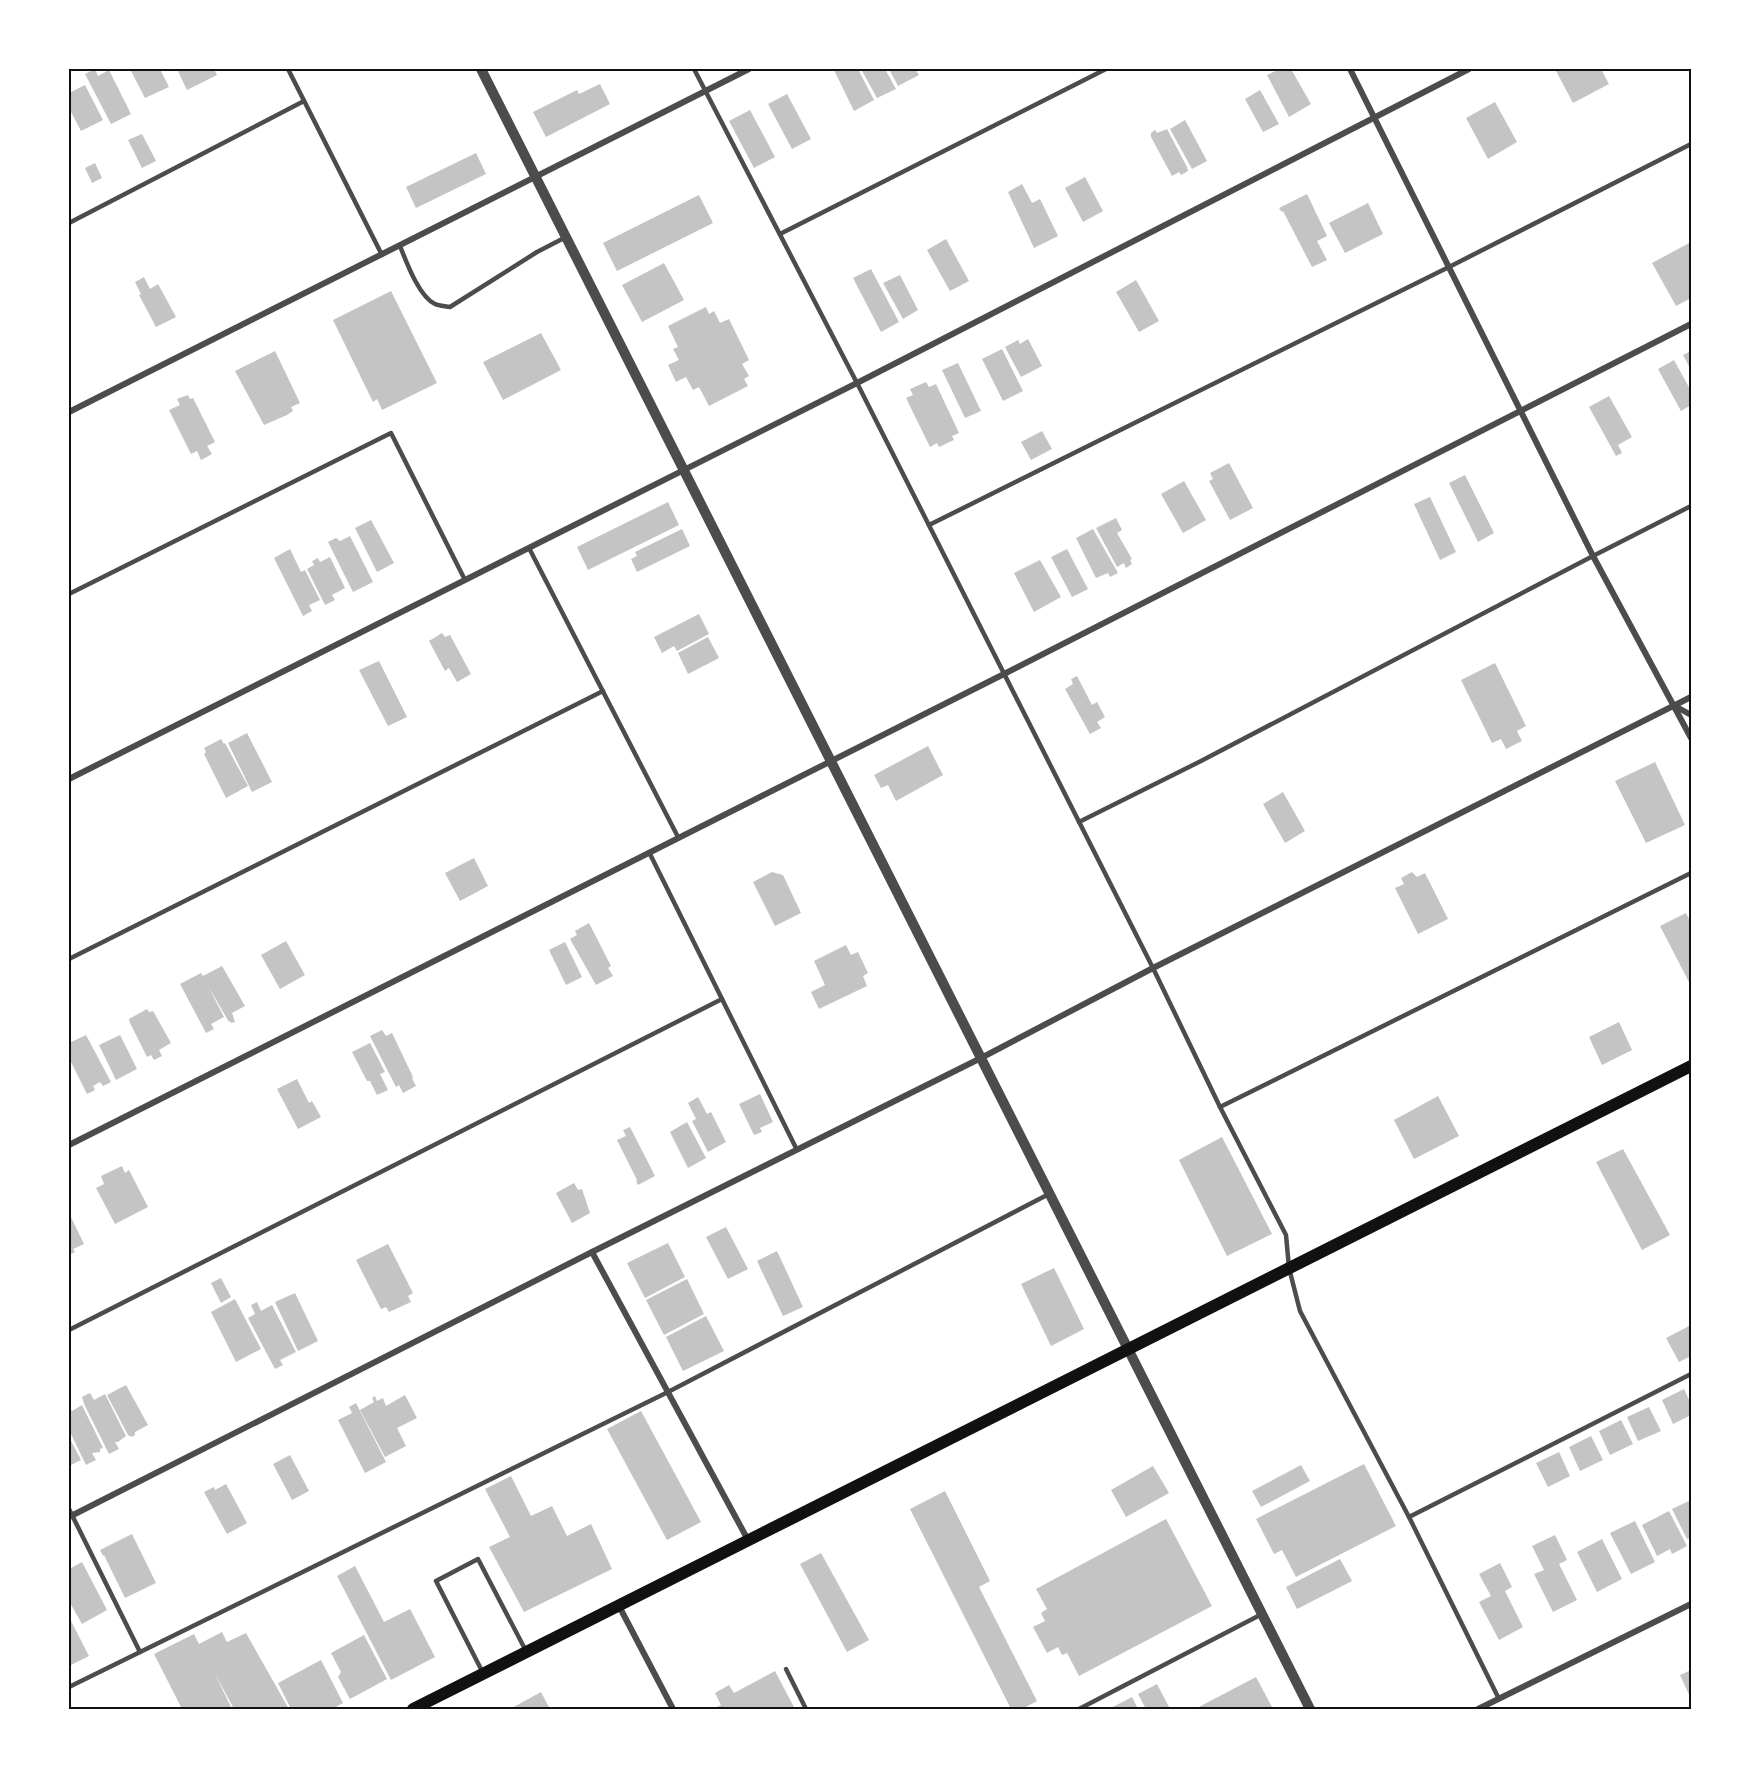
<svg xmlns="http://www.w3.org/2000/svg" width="1760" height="1778" viewBox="0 0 1760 1778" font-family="'Zilla Slab',serif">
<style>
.building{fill:#c4c4c4}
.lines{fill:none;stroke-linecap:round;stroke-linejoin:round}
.service{stroke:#4c4c4c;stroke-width:4.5}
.minor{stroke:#4c4c4c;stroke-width:6}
.tertiary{stroke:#4c4c4c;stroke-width:10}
.secondary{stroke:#111;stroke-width:12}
.neatline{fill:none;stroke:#111;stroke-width:2}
</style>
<rect width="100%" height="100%" fill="#fff"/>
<g class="building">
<polygon points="95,69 98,76 109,70 131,114 111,124 85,74"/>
<polygon points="130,69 160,69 169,87 145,98"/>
<polygon points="177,69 214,69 217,75 187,90"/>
<polygon points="836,69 858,69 874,100 854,111 834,70"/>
<polygon points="861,69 885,69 896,89 877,98"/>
<polygon points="889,69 915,69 919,75 898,86"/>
<polygon points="1280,69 1291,69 1311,104 1289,117 1267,75"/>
<polygon points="1555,69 1601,69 1609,84 1573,103"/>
<polygon points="600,84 610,104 546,137 533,112 577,90 579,94"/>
<polygon points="85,85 103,120 81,131 69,108 69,93"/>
<polygon points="1260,90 1279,124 1263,132 1245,99"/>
<polygon points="787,94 811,139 792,149 768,104"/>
<polygon points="1495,102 1517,142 1488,159 1466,118"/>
<polygon points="750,110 775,157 754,168 729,121"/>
<polygon points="1185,120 1207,161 1192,169 1170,129"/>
<polygon points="1167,129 1187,167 1188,171 1181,175 1179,172 1172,176 1151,137 1151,133 1155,130 1157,133"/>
<polygon points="142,134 156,161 142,168 128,140"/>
<polygon points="476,153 486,174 416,208 406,187"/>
<polygon points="95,163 102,178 92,183 85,168"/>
<polygon points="1085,177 1103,211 1083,222 1065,188"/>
<polygon points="1022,184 1032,203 1040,199 1058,236 1034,248 1008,192"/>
<polygon points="1307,194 1327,236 1317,241 1327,260 1312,267 1283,211 1282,212 1279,208"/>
<polygon points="699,195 713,223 617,271 603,243"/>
<polygon points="1368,203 1383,234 1345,253 1329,223"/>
<polygon points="946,239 969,281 950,291 927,250"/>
<polygon points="1691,242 1691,298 1676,306 1652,263"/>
<polygon points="664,263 684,300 642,322 622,285"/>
<polygon points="871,269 899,322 881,332 853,278"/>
<polygon points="900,275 918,310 903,319 883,283"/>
<polygon points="144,277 150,289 158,284 176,317 156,327 139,295 141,294 135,282"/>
<polygon points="1136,280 1159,321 1139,332 1116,292"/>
<polygon points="391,291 437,383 382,410 377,399 373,402 333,320"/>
<polygon points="706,307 709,314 714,311 720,323 729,319 749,360 742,364 749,376 744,379 748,386 709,406 699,387 693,390 686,377 676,382 668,365 679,360 673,349 678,347 668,326"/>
<polygon points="541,333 561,370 503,400 483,362"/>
<polygon points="1028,339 1042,366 1021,377 1005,347 1018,340 1020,344"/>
<polygon points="1002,349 1023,391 1003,401 982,359"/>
<polygon points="275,351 300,403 291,407 293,411 287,415 264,425 235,371"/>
<polygon points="1691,351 1691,370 1683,355"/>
<polygon points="1674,360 1691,391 1691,405 1681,411 1658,369"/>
<polygon points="958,363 981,411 965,418 942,370"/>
<polygon points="926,382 929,387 936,384 959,433 952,436 954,440 939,447 937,443 930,447 906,398 913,395 910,389"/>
<polygon points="188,395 190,399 193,398 215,442 207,446 212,454 201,460 197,451 191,454 169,410 180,405 177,399"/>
<polygon points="1609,396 1632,437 1618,445 1622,453 1616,456 1589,407"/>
<polygon points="1042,431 1052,449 1031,460 1021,442"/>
<polygon points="1229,463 1253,508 1230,520 1209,481 1213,479 1210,473"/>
<polygon points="1465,475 1494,533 1478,542 1449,483"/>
<polygon points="1184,481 1206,520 1183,533 1161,494"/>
<polygon points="1430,497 1456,552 1440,560 1414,504"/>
<polygon points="668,502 679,525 588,570 577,547"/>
<polygon points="1116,518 1122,530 1117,533 1132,559 1130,560 1132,564 1126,568 1124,563 1117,567 1096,528"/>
<polygon points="371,520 394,563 377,572 355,528"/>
<polygon points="682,529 690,546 637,572 631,559 637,556 635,552"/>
<polygon points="1093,529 1118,573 1110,577 1108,573 1096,578 1076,538"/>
<polygon points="350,536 373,582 353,592 328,542 336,538 340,541"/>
<polygon points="290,549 301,572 305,570 320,600 309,605 312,611 303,616 274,558"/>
<polygon points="1067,549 1088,589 1072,597 1051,557"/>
<polygon points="330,557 345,588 332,595 335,600 325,605 307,569 314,565 312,561 318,558 320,562"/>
<polygon points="1040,560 1061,597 1034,612 1014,573"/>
<polygon points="699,614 709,634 677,651 674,646 662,653 654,637"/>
<polygon points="442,633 445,637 450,635 471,674 457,682 449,668 445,671 429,641"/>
<polygon points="708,637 719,658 688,674 678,653"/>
<polygon points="379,661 407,717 388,726 359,670"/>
<polygon points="1495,663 1526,726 1517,731 1522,741 1506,749 1501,739 1492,743 1461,680"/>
<polygon points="1077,676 1092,705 1097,702 1105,717 1097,722 1101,728 1090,734 1065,689 1073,684 1071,679"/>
<polygon points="247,733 272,782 252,792 228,743"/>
<polygon points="221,739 224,744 225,743 248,786 226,798 204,754 206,752 204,748"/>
<polygon points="928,746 943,775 896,801 888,785 881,788 874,775"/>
<polygon points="1655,762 1685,825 1646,843 1615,781"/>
<polygon points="1283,792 1305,831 1285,843 1263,804"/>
<polygon points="474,858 488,886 460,901 445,873"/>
<polygon points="772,872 783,875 801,913 775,926 753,882"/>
<polygon points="1412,872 1417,877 1425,873 1448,919 1418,934 1395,888 1404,884 1401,878"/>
<polygon points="1686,913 1691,923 1691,986 1660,926"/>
<polygon points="589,923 611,966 608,968 613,976 596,985 570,939 577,935 575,931"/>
<polygon points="286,941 305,975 280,989 261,955"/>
<polygon points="565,942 582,977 566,985 549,950"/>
<polygon points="846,945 851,955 858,952 868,973 863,976 867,986 819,1009 811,992 825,985 814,961"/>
<polygon points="222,966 245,1006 232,1013 235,1022 231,1023 230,1021 229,1022 208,986 224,1017 211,1024 214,1029 206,1033 180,984 201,973 203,976"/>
<polygon points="147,1009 149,1012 153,1011 171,1043 159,1050 162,1056 154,1060 151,1055 147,1057 130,1023 129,1019"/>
<polygon points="1619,1022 1632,1050 1602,1065 1589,1037"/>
<polygon points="382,1030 386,1036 392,1033 413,1077 412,1078 416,1086 403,1093 399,1085 396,1087 370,1036"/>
<polygon points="86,1035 111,1082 103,1086 100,1082 93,1086 95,1090 87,1094 69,1058 69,1043"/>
<polygon points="120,1035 137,1069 116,1080 99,1045"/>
<polygon points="370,1043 385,1072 380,1074 388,1090 377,1095 370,1081 367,1081 352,1052"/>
<polygon points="297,1079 309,1103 312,1101 321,1117 298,1129 277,1089"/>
<polygon points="760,1094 773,1122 760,1128 762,1132 754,1135 739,1104"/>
<polygon points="1438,1096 1459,1136 1414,1159 1394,1120"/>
<polygon points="698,1097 707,1114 711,1112 726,1142 708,1152 692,1121 696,1119 688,1103"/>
<polygon points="687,1122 706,1158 688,1168 670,1132"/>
<polygon points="630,1127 655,1176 638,1185 636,1181 637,1180 617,1140 626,1136 623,1130"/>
<polygon points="1222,1137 1272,1234 1227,1256 1179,1160"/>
<polygon points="1623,1149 1670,1235 1642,1250 1596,1162"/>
<polygon points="122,1166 125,1173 129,1170 148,1207 115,1224 96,1188 104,1184 101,1176"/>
<polygon points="574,1183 578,1190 582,1189 590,1213 572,1223 556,1193"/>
<polygon points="69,1213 84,1244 73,1249 75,1252 69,1255"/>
<polygon points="726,1227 748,1269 728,1279 706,1237"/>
<polygon points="668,1243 685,1277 645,1298 627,1263"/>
<polygon points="388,1244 413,1293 408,1296 411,1302 389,1312 386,1307 381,1309 356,1260"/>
<polygon points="777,1251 803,1307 783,1316 757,1261"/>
<polygon points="1054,1268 1084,1329 1051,1346 1021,1284"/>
<polygon points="221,1278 231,1297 221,1303 211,1283"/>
<polygon points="687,1279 704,1314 664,1335 646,1300"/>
<polygon points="295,1293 318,1341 298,1351 275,1302"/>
<polygon points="235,1299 261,1349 236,1362 211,1312"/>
<polygon points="257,1302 261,1311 272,1305 296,1352 280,1360 283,1365 275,1369 248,1318 255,1314 251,1305"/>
<polygon points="706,1316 724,1351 683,1371 666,1337"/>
<polygon points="1691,1325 1691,1356 1679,1362 1666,1338"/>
<polygon points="126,1385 148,1425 135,1432 135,1435 132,1437 128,1435 107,1395"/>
<polygon points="1684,1389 1691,1404 1691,1415 1673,1424 1662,1400"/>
<polygon points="90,1393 94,1400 105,1394 126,1436 118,1442 115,1442 119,1449 109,1454 84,1404 82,1397"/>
<polygon points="405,1395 417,1418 397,1428 406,1446 385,1457 360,1410 374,1402 372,1398 375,1396 377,1401 383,1398 386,1406"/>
<polygon points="356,1403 386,1462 365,1473 338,1420 352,1413 349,1407"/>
<polygon points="82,1405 103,1448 100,1449 100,1452 92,1453 96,1460 86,1465 69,1430 69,1406 72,1411"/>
<polygon points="1649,1407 1661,1431 1638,1441 1627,1417"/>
<polygon points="641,1411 701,1522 667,1540 607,1429"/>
<polygon points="1621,1420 1633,1444 1610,1455 1599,1431"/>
<polygon points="1591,1436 1603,1460 1580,1471 1569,1447"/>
<polygon points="69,1437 81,1460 69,1466"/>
<polygon points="1559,1452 1570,1476 1548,1487 1536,1463"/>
<polygon points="290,1455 309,1491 292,1500 273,1464"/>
<polygon points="1364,1464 1396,1526 1296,1577 1282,1550 1274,1554 1256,1519"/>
<polygon points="1301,1465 1310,1481 1261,1507 1252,1491"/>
<polygon points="1153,1466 1169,1493 1126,1517 1111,1490"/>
<polygon points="511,1476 531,1516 552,1506 567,1536 591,1524 612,1569 524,1612 489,1547 510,1537 485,1489"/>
<polygon points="226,1484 247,1523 227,1534 204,1492 214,1487 215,1490"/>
<polygon points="945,1491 990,1581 979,1587 1037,1701 1022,1709 1011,1709 910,1509"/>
<polygon points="1691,1500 1691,1538 1687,1539 1672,1509"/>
<polygon points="1669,1511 1687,1546 1672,1554 1670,1549 1657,1556 1642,1525"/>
<polygon points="1166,1519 1212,1606 1079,1676 1067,1653 1062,1655 1058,1647 1047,1653 1033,1627 1045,1621 1041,1613 1047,1609 1036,1589"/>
<polygon points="1635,1521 1655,1562 1631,1574 1610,1533"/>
<polygon points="132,1534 156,1583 125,1598 104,1555 103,1556 100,1550"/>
<polygon points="1555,1535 1567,1560 1559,1564 1577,1600 1553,1612 1534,1574 1544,1570 1532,1546"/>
<polygon points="1602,1539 1622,1579 1597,1592 1577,1552"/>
<polygon points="821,1553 869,1640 847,1652 800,1564"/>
<polygon points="1340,1559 1352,1581 1297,1609 1286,1587"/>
<polygon points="82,1562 107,1610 82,1624 69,1601 69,1564 71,1568"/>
<polygon points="1500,1563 1512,1587 1505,1591 1523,1627 1499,1640 1479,1602 1491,1596 1479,1574"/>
<polygon points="355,1566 384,1622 410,1609 435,1657 391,1680 337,1576"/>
<polygon points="69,1617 89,1656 69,1666"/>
<polygon points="222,1632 227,1642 246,1633 289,1709 234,1709 214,1672 232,1709 182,1709 154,1654 194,1634 199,1644"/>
<polygon points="364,1635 387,1679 350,1699 338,1677 341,1672 331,1653"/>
<polygon points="321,1660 343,1703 332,1709 291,1709 278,1683"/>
<polygon points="1691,1670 1691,1699 1680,1675"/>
<polygon points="775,1671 795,1709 713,1709 721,1705 715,1693 729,1685 734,1693"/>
<polygon points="1256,1677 1273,1709 1195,1709"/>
<polygon points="1157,1684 1170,1709 1146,1709 1138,1694"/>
<polygon points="541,1692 550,1709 510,1709"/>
<polygon points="1132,1697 1138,1709 1109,1709"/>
</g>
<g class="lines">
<g class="service">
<polyline points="288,69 382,255"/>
<polyline points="694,69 857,383 1153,968 1220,1107 1286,1235 1289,1268 1300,1311 1409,1517 1499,1699"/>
<polyline points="69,223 304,101"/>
<polyline points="780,234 1106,69"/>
<path d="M400,246C406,261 419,297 435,304C439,306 445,306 450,307L537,252L566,237"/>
<polyline points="929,525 1449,267 1691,144"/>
<polyline points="529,548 678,837"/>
<polyline points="69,594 391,433 465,580"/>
<polyline points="1079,822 1201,761 1593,556 1691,506"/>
<polyline points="649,852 797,1150"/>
<polyline points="69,959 603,691"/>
<polyline points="1220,1107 1691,873"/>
<polyline points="69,1330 722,999"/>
<polyline points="69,1509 140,1652"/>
<polyline points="1409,1517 1691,1374"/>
<polyline points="786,1669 806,1709"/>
<polyline points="483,1673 436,1581 478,1559 526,1651"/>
<polyline points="69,1687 668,1392 1049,1194"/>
<polyline points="1079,1709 1262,1614"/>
</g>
<g class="minor">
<polyline points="1350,69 1593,556 1691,738"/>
<polyline points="69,412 749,69"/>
<polyline points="1675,706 1691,715"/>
<polyline points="69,779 857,383 1469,69"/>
<polyline points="69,1145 1004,674 1691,324"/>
<polyline points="592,1252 748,1540"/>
<polyline points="69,1517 592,1252 981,1058 1153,968 1691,697"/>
<polyline points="619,1606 673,1709"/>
<polyline points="1478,1709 1691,1604"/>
</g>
<polyline class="tertiary" points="481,69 1310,1709"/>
<polyline class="secondary" points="413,1709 1691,1066"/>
</g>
<rect width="1760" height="1778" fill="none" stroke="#ffffff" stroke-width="141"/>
<rect x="70" y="70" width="1620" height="1638" class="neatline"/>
</svg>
